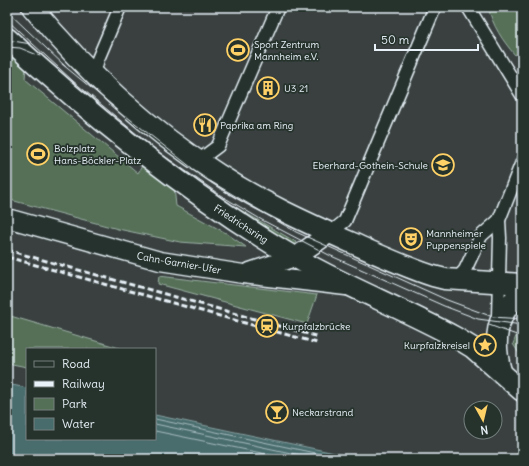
<svg xmlns="http://www.w3.org/2000/svg" width="529" height="466" viewBox="0 0 529 466" font-family="Delius,sans-serif">
<style>
.green{fill:#547057;stroke:#9eb0a8}
.water{fill:#486c6c;stroke:#88a1a4}
.lines{fill:none;stroke-linecap:round;stroke-linejoin:round}
.shore{stroke:#a8bcc0;stroke-width:1}
.street-casing{stroke:#e8f1f8;stroke-width:15}
.secondary-casing{stroke:#e8f1f8;stroke-width:21}
.primary-casing{stroke:#e8f1f8;stroke-width:23}
.street{stroke:#26332d;stroke-width:12}
.secondary{stroke:#26332d;stroke-width:18}
.primary{stroke:#26332d;stroke-width:20}
.tram{stroke:#e8f1f8;stroke-width:1}
.rail{stroke:#e8f1f8;stroke-width:3;stroke-dasharray:6 3;stroke-linecap:butt}
.labels{text-anchor:middle;dominant-baseline:central;stroke-width:3.5;stroke-linejoin:round;paint-order:stroke}
.poi-label{font-size:10px;fill:#e8f1f8;stroke:#26332d;text-anchor:start}
.street-label{font-size:10px;fill:#e8f1f8;stroke:#26332d}
</style>
<rect width="100%" height="100%" fill="#39403f"/>
<filter id="ink" filterUnits="userSpaceOnUse"><feTurbulence type="fractalNoise" baseFrequency=".025" numOctaves="2"/><feDisplacementMap in="SourceGraphic" scale="8" xChannelSelector="R" yChannelSelector="G"/><feConvolveMatrix kernelMatrix="1 2 1 2 8 2 1 2 1" color-interpolation-filters="sRGB"/></filter>
<g filter="url(#ink)">
<g class="green">
<path d="M488,7H522V51L515,55C502,40 493,26 488,7Z"/>
<polygon points="7,51 26,66 25,79 138,173 143,164 174,187 176,206 226,233 246,247 180,242 118,229 7,199"/>
<polygon points="225,201 296,242 294,246 224,203"/>
<polygon points="159,276 317,295 307,324 158,284"/>
<polygon points="7,315 123,349 27,349 27,367 7,363"/>
<polygon points="522,321 522,358 513,344"/>
</g>
<polygon class="water" points="7,384 27,388 27,439 155,439 155,415 363,459 7,459"/>
<g class="lines">
<g class="shore">
<polyline points="155,419 343,459"/>
<polyline points="155,424 319,459"/>
<polyline points="155,431 290,459"/>
</g>
<g class="street-casing">
<g id="street">
<polyline points="468,7 522,95"/>
<polyline points="94,74 98,59 120,7"/>
<polyline points="198,161 218,146 278,7"/>
<polyline points="330,233 345,221 435,7"/>
<polyline points="456,280 465,270 481,236 499,220"/>
<polyline points="498,318 500,238 499,220 522,162"/>
</g>
</g>
<g class="secondary-casing">
<g id="secondary">
<polyline points="7,218 160,261 243,274 346,286"/>
<polyline points="250,272 295,257 330,233"/>
</g>
</g>
<g class="primary-casing">
<g id="primary">
<path d="M32,7C85,71 148,129 218,174C259,201 305,222 350,242C377,254 405,267 433,276L445,279L522,284"/>
<path d="M7,38C89,114 179,186 274,245C332,281 396,305 455,337L473,348L522,391"/>
<path d="M501,371C493,343 495,311 522,294"/>
</g>
</g>
<use href="#street" class="street"/>
<use href="#secondary" class="secondary"/>
<use href="#primary" class="primary"/>
<g class="tram">
<polyline points="7,11 66,67"/>
<polyline points="7,20 73,81 157,151 220,195 262,220 329,255 444,306 478,319 522,325"/>
<polyline points="7,40 31,44"/>
<polyline points="7,47 20,48 40,56"/>
<polyline points="62,64 113,106"/>
<polyline points="126,116 192,168"/>
<polyline points="210,181 296,232 447,300 493,317 522,319"/>
<polyline points="489,325 522,337"/>
</g>
<g class="rail">
<polyline points="7,250 319,337"/>
<polyline points="7,257 317,343"/>
</g>
</g>
</g>
<defs>
<g id="stadium-ring" transform="scale(1.15)"><circle r="9.5" fill="#26332d" stroke="#ffd166" stroke-width="1.5"/><path d="M0-5a6.5 5 0 1 0 0 10a6.5 5 0 1 0 0-10ZM-3.5-1.8h7v3.6h-7Z" fill="#ffd166"/></g>
<g id="building-ring" transform="scale(1.15)"><circle r="9.5" fill="#26332d" stroke="#ffd166" stroke-width="1.5"/><path d="M-4-6H4V6H1V3H-1V6H-4ZM-2.5-4.3h1.7v1.8h-1.7ZM.8-4.3h1.7v1.8H.8ZM-2.5-1h1.7V.8h-1.7ZM.8-1h1.7V.8H.8Z" fill="#ffd166"/></g>
<g id="restaurant-ring" transform="scale(1.15)"><circle r="9.5" fill="#26332d" stroke="#ffd166" stroke-width="1.5"/><path d="M-5-6h1v4h1v-4h1v4h1v-4h1v5L-1.5 .5V6h-2V.5L-5-1ZM5-6V6H3V1.5H1.5Q1.5-4 5-6Z" fill="#ffd166"/></g>
<g id="school-ring" transform="scale(1.15)"><circle r="9.5" fill="#26332d" stroke="#ffd166" stroke-width="1.5"/><path d="M0-5L7-2L0 1L-7-2ZM-4 1L0 2.5L4 1V4Q0 6-4 4Z" fill="#ffd166"/></g>
<g id="theatre-ring" transform="scale(1.15)"><circle r="9.5" fill="#26332d" stroke="#ffd166" stroke-width="1.5"/><path d="M-5-5.5Q0-4 5-5.5V0Q5 5 0 6Q-5 5-5 0ZM-3.3-2.5H-1v1.5H-3.3ZM1-2.5H3.3v1.5H1ZM-2.8 1Q0 5.5 2.8 1Z" fill="#ffd166"/></g>
<g id="station-ring" transform="scale(1.15)"><circle r="9.5" fill="#26332d" stroke="#ffd166" stroke-width="1.5"/><path d="M-3-6H3Q5-6 5-4V2Q5 4 3 4L4.5 6H3L1.5 4h-3L-3 6H-4.5L-3 4Q-5 4-5 2V-4Q-5-6-3-6ZM-3.5-4v3h7v-3ZM-3.5 1v1.5H-2V1ZM2 1v1.5H3.5V1Z" fill="#ffd166"/></g>
<g id="sight-ring" transform="scale(1.15)"><circle r="9.5" fill="#26332d" stroke="#ffd166" stroke-width="1.5"/><path d="M0-6L1.8-2.2L6-1.7L2.9 1.2L3.7 5.4L0 3.3L-3.7 5.4L-2.9 1.2L-6-1.7L-1.8-2.2Z" fill="#ffd166"/></g>
<g id="bar-ring" transform="scale(1.15)"><circle r="9.5" fill="#26332d" stroke="#ffd166" stroke-width="1.5"/><path d="M-6-5H6L.8 .8V4.5H3.5V6h-7V4.5H-.8V.8Z" fill="#ffd166"/></g>
</defs>
<g fill-rule="evenodd">
<use href="#stadium-ring" x="238" y="50"/>
<use href="#building-ring" x="268" y="88"/>
<use href="#restaurant-ring" x="205" y="125"/>
<use href="#stadium-ring" x="38" y="154"/>
<use href="#school-ring" x="443" y="165"/>
<use href="#theatre-ring" x="411" y="239"/>
<use href="#station-ring" x="267" y="326"/>
<use href="#sight-ring" x="485" y="345"/>
<use href="#bar-ring" x="277" y="412"/>
</g>
<g class="labels">
<g class="poi-label">
<text x="254" y="44">Sport Zentrum<tspan x="254" dy="12">Mannheim e.V.</tspan></text>
<text x="284" y="88">U3 21</text>
<text x="220" y="125">Paprika am Ring</text>
<text x="54" y="148">Bolzplatz<tspan x="54" dy="12">Hans-Böckler-Platz</tspan></text>
<text x="428" y="165" text-anchor="end">Eberhard-Gothein-Schule</text>
<text x="426" y="233">Mannheimer<tspan x="426" dy="12">Puppenspiele</tspan></text>
<text x="282" y="326">Kurpfalzbrücke</text>
<text x="470" y="345" text-anchor="end">Kurpfalzkreisel</text>
<text x="292" y="412">Neckarstrand</text>
</g>
<g class="street-label">
<text transform="translate(241 224) rotate(33)">Friedrichsring</text>
<text transform="translate(179 263) rotate(10)">Cahn-Garnier-Ufer</text>
</g>
</g>
<rect width="529" height="466" fill="none" stroke="#26332d" stroke-width="24"/>
<rect x="12" y="12" width="505" height="442" fill="none" stroke="#e8f1f8" stroke-width="1.5" filter="url(#ink)"/>
<rect x="26" y="348" width="130" height="92" fill="#26332d" stroke="#747f7e"/>
<rect x="34" y="361" width="20" height="6" fill="#26332d" stroke="#747f7e"/>
<text x="62" y="368" font-size="12" fill="#e8f1f8">Road</text>
<rect x="34" y="381" width="20" height="6" fill="#e8f1f8" stroke="#747f7e"/>
<text x="62" y="388" font-size="12" fill="#e8f1f8">Railway</text>
<rect x="34" y="398" width="20" height="12" fill="#547057" stroke="#747f7e"/>
<text x="62" y="408" font-size="12" fill="#e8f1f8">Park</text>
<rect x="34" y="418" width="20" height="12" fill="#486c6c" stroke="#747f7e"/>
<text x="62" y="428" font-size="12" fill="#e8f1f8">Water</text>
<g transform="translate(483 420) rotate(172)"><circle r="19" fill="#26332d" stroke="#747f7e"/>
<path d="M0-3L7 15L0 10L-7 15Z" fill="#ffd166"/>
<text y="-6" font-size="11" font-weight="bold" text-anchor="middle" fill="#e8f1f8">N</text>
</g>
<path d="M375 44v6h103v-6" fill="none" stroke="#e8f1f8" stroke-width="2"/>
<text x="381" y="44" font-size="12" fill="#e8f1f8" stroke="#26332d" stroke-width="3" paint-order="stroke">50 m</text>
</svg>
